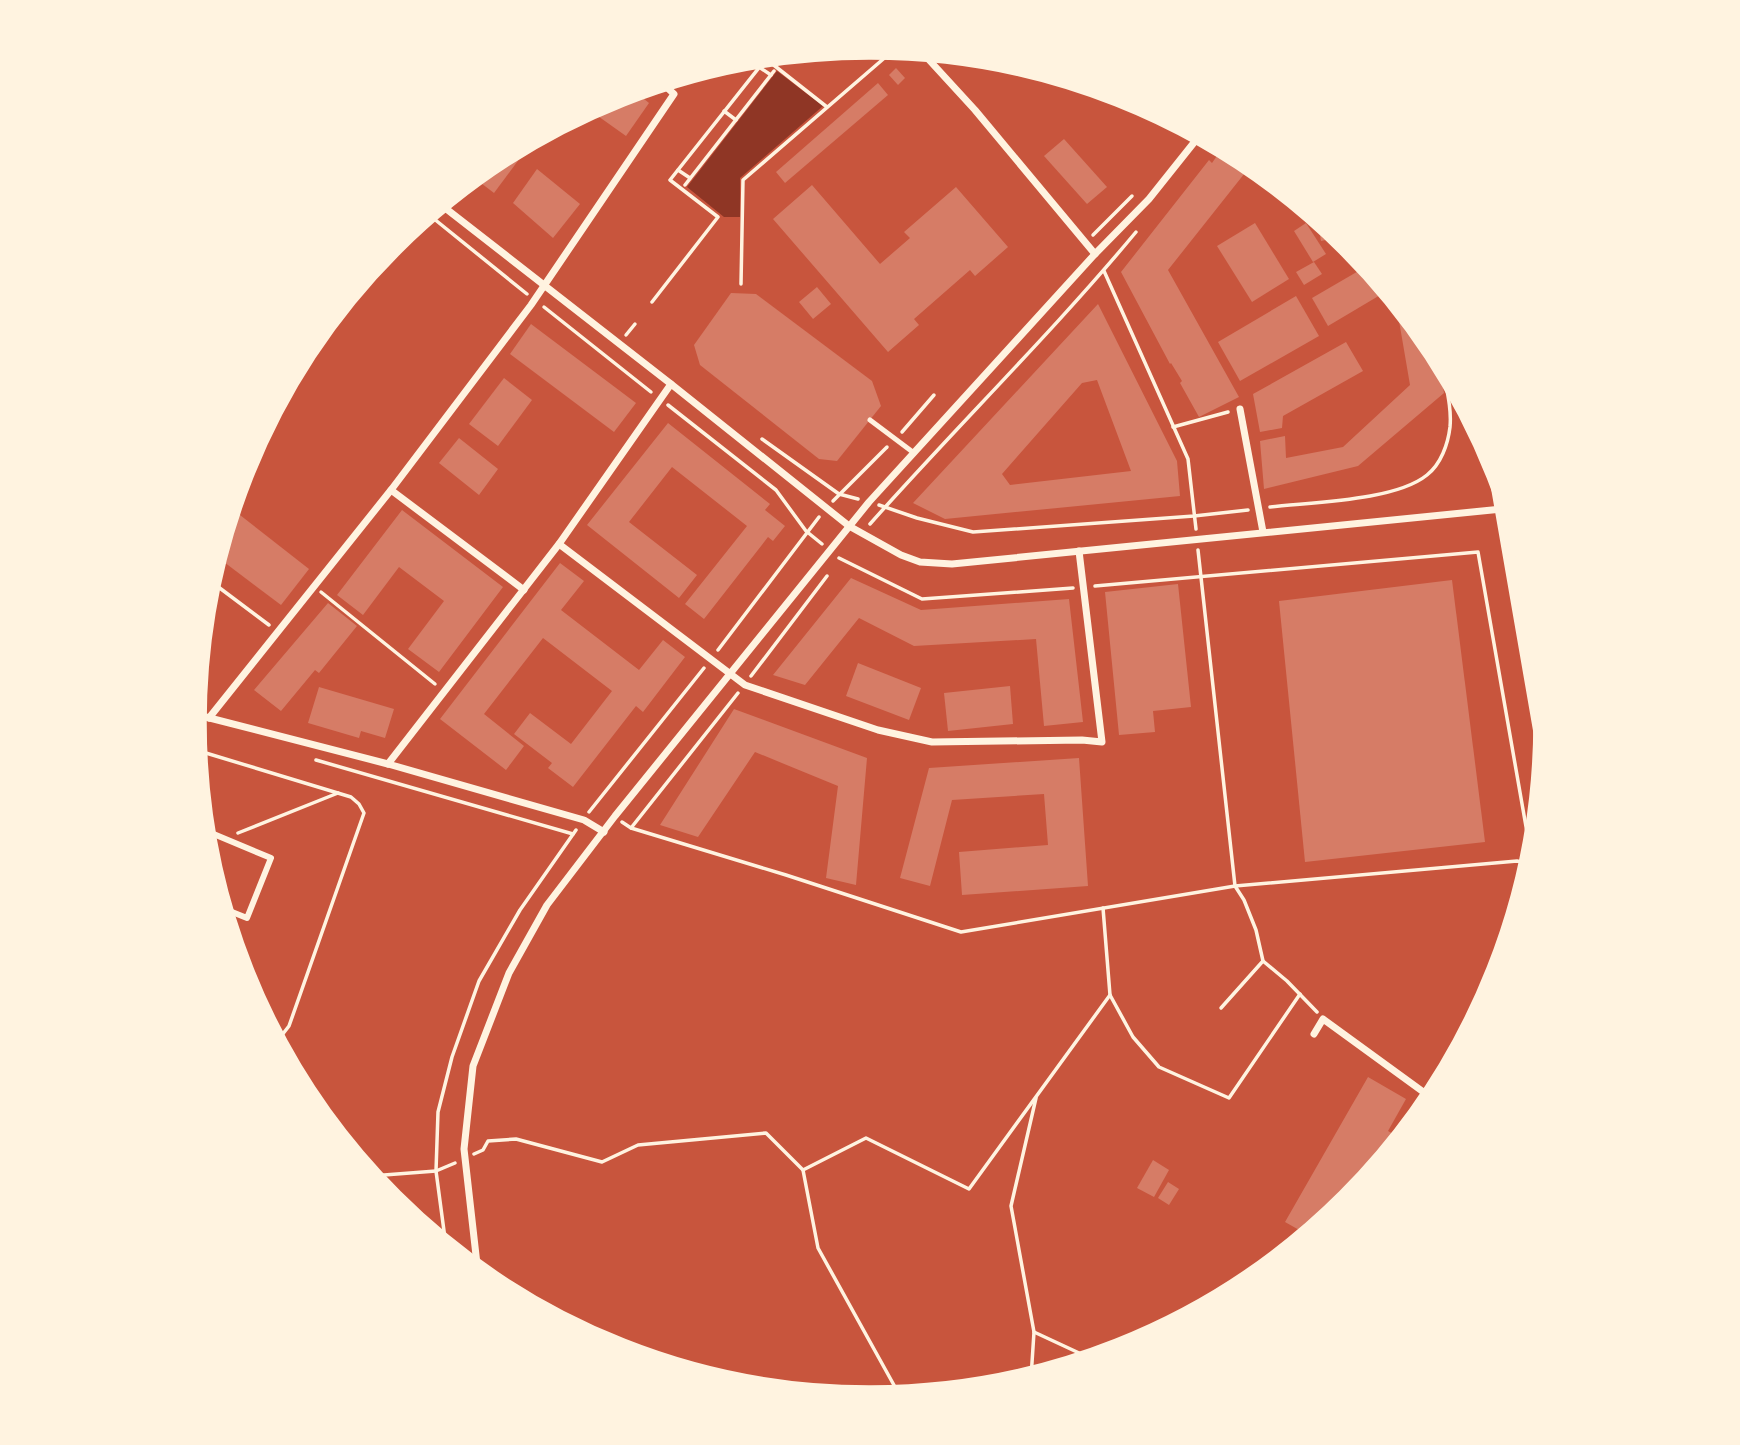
<svg xmlns="http://www.w3.org/2000/svg" width="1740" height="1445" viewBox="0 0 1740 1445" font-family="'Nunito Sans',sans-serif">
<style>
.water{fill:#8f3625}
.building{fill:#d67c66;fill-rule:evenodd}
.lines{fill:none;stroke-linecap:round;stroke-linejoin:round}
.path{stroke:#fff3e0;stroke-width:3.5}
.service{stroke:#fff3e0;stroke-width:5}
.pedestrian{stroke:#fff3e0;stroke-width:6}
.minor{stroke:#fff3e0;stroke-width:7}
.secondary{stroke:#fff3e0;stroke-width:14}
.rim{fill:none;stroke:#fff3e0;stroke-width:3.5}
</style>
<rect width="100%" height="100%" fill="#c8553d"/>
<polygon class="water" points="777,71 823,106 740,178 740,217 724,217 687,187"/>
<g class="building">
<polygon points="896,68 905,78 898,85 889,75"/>
<polygon points="878,83 888,95 785,183 776,172"/>
<polygon points="633,90 649,103 626,136 588,109 611,97"/>
<polygon points="1064,139 1107,187 1087,204 1044,156"/>
<polygon points="1223,147 1252,164 1168,270 1239,397 1199,417 1180,383 1182,381 1171,363 1170,364 1121,272 1209,160 1212,163"/>
<polygon points="510,151 520,158 494,193 473,177 494,159"/>
<polygon points="537,169 580,204 553,238 513,203"/>
<polygon points="812,185 880,264 910,238 904,232 956,187 1008,247 975,276 970,270 914,319 919,325 888,352 773,219"/>
<polygon points="1317,218 1341,237 1321,241"/>
<polygon points="1255,223 1289,279 1252,302 1217,246"/>
<polygon points="1306,223 1326,254 1313,262 1294,231"/>
<polygon points="1314,262 1322,274 1304,285 1296,272"/>
<polygon points="1367,266 1387,291 1328,326 1312,298"/>
<polygon points="817,287 831,304 813,319 799,302"/>
<polygon points="731,293 756,294 872,381 881,406 837,461 819,459 700,365 694,345"/>
<polygon points="1296,296 1319,336 1240,381 1218,342"/>
<path d="M1098,304L1177,461L1180,496L945,519L913,503ZM1097,380L1131,471L1010,485L1002,474L1082,383Z"/>
<polygon points="1401,308 1437,353 1444,393 1358,466 1264,489 1260,441 1285,436 1286,458 1343,447 1410,385 1397,309"/>
<polygon points="531,324 636,403 614,432 510,354"/>
<polygon points="1346,342 1363,371 1283,416 1282,428 1260,432 1253,394"/>
<polygon points="504,378 532,400 498,446 469,424"/>
<polygon points="668,423 770,504 765,510 785,526 773,541 768,537 704,619 685,604 747,526 672,467 629,522 697,575 679,598 587,525"/>
<polygon points="459,438 498,469 479,495 439,463"/>
<polygon points="231,508 309,569 281,605 216,556"/>
<polygon points="402,510 503,587 439,672 408,649 444,601 399,567 363,615 337,595"/>
<polygon points="560,563 584,581 561,610 639,670 663,640 685,657 643,712 636,706 573,787 548,768 552,763 514,734 530,713 571,744 612,691 543,638 484,714 524,746 506,770 440,719"/>
<polygon points="851,578 921,610 1069,599 1083,722 1044,726 1036,639 914,646 859,618 805,685 773,675"/>
<polygon points="1452,580 1485,842 1305,862 1279,601"/>
<polygon points="1178,584 1191,707 1153,711 1155,732 1119,735 1105,592"/>
<polygon points="328,603 357,626 319,673 315,670 281,711 254,690"/>
<polygon points="858,663 921,688 909,720 846,696"/>
<polygon points="1010,686 1013,724 948,731 944,693"/>
<polygon points="319,687 394,709 385,738 361,731 359,738 308,723"/>
<polygon points="734,709 867,758 856,885 826,878 838,786 755,752 698,837 660,825"/>
<polygon points="1079,758 1088,886 962,895 959,852 1048,845 1044,794 952,800 930,886 900,878 929,768"/>
<polygon points="1368,1077 1406,1099 1388,1131 1400,1138 1348,1201 1308,1235 1285,1222"/>
<polygon points="1153,1160 1169,1170 1154,1197 1137,1188"/>
<polygon points="1168,1182 1179,1189 1169,1205 1158,1198"/>
</g>
<g class="lines">
<g class="path">
<polyline points="766,59 827,107"/>
<polyline points="759,67 771,75"/>
<polyline points="724,111 736,120"/>
<polyline points="678,170 690,178"/>
<polyline points="685,185 774,71"/>
<polyline points="428,214 527,294"/>
<polyline points="1093,235 1132,196"/>
<polyline points="1104,271 1188,459 1196,529"/>
<polyline points="741,284 743,180 896,48"/>
<polyline points="652,302 718,217 670,180 769,55"/>
<polyline points="544,307 651,392"/>
<polyline points="626,335 635,324"/>
<polyline points="668,405 776,490 806,531 822,544"/>
<polyline points="1173,427 1228,412"/>
<polyline points="902,432 934,395"/>
<polyline points="762,439 839,494 858,499"/>
<polyline points="833,501 887,447"/>
<polyline points="879,505 917,518 973,532 1194,516 1248,510"/>
<path d="M1270,507C1312,502 1395,501 1427,475C1441,464 1448,444 1450,427C1452,406 1445,384 1442,363"/>
<path d="M870,524C957,426 1052,333 1136,232"/>
<polyline points="1198,550 1235,886 1244,900 1256,930 1263,961 1287,981 1317,1012"/>
<polyline points="839,558 922,599 1073,588"/>
<polyline points="209,580 269,625"/>
<polyline points="1095,586 1478,552 1532,861"/>
<polyline points="321,592 435,684"/>
<polyline points="718,650 819,517"/>
<polyline points="751,676 827,576"/>
<polyline points="196,750 351,797 359,804 364,813 289,1026 282,1035 274,1036"/>
<polyline points="316,760 573,834"/>
<polyline points="589,812 704,668"/>
<polyline points="622,822 631,828 786,875 961,932 1235,886 1517,861 1531,864"/>
<polyline points="631,828 738,693"/>
<polyline points="238,833 338,793"/>
<polyline points="1103,908 1110,995 1133,1037 1159,1067 1229,1098 1300,994"/>
<polyline points="1221,1008 1263,961"/>
<polyline points="474,1154 483,1150 488,1141 516,1139 602,1162 638,1145 766,1133 803,1170 818,1248 900,1396"/>
<polyline points="803,1170 866,1138 969,1189 1110,995"/>
<polyline points="371,1176 436,1171 455,1163"/>
<polyline points="446,1246 436,1171 438,1112 452,1057 479,981 520,910 576,830"/>
<polyline points="1034,1332 1092,1359"/>
<polyline points="1031,1378 1034,1332 1011,1206 1036,1098"/>
</g>
<polyline class="service" points="870,420 914,453"/>
<polyline class="pedestrian" points="204,830 271,858 247,918 222,908"/>
<g class="minor">
<polyline points="920,50 975,110 1095,254"/>
<polyline points="440,204 671,384 849,526 901,555 920,562 952,564 1502,509"/>
<polyline points="1240,409 1263,532"/>
<polyline points="391,490 524,590"/>
<polyline points="559,544 745,685 878,730 932,742 1082,740 1102,742 1079,551"/>
<polyline points="194,714 388,764 584,820 604,832"/>
<polyline points="209,718 391,490 531,305 674,94 661,82"/>
<polyline points="388,764 559,544 671,384"/>
<polyline points="1314,1034 1323,1019 1433,1099"/>
<polyline points="478,1273 464,1149 473,1066 509,973 547,905 615,816 869,502 1095,254 1149,199 1200,135"/>
</g>
<polyline class="secondary" points="1493,459 1544,753"/>
</g>
<path d="M0 0H1740V1445H0ZM869 58H871A664 664 0 0 1 1535 722V723A664 664 0 0 1 871 1387H869A664 664 0 0 1 205 723V722A664 664 0 0 1 869 58Z" fill="#fff3e0" fill-rule="evenodd"/>
<path class="rim" d="M869 58H871A664 664 0 0 1 1535 722V723A664 664 0 0 1 871 1387H869A664 664 0 0 1 205 723V722A664 664 0 0 1 869 58Z"/>
</svg>
